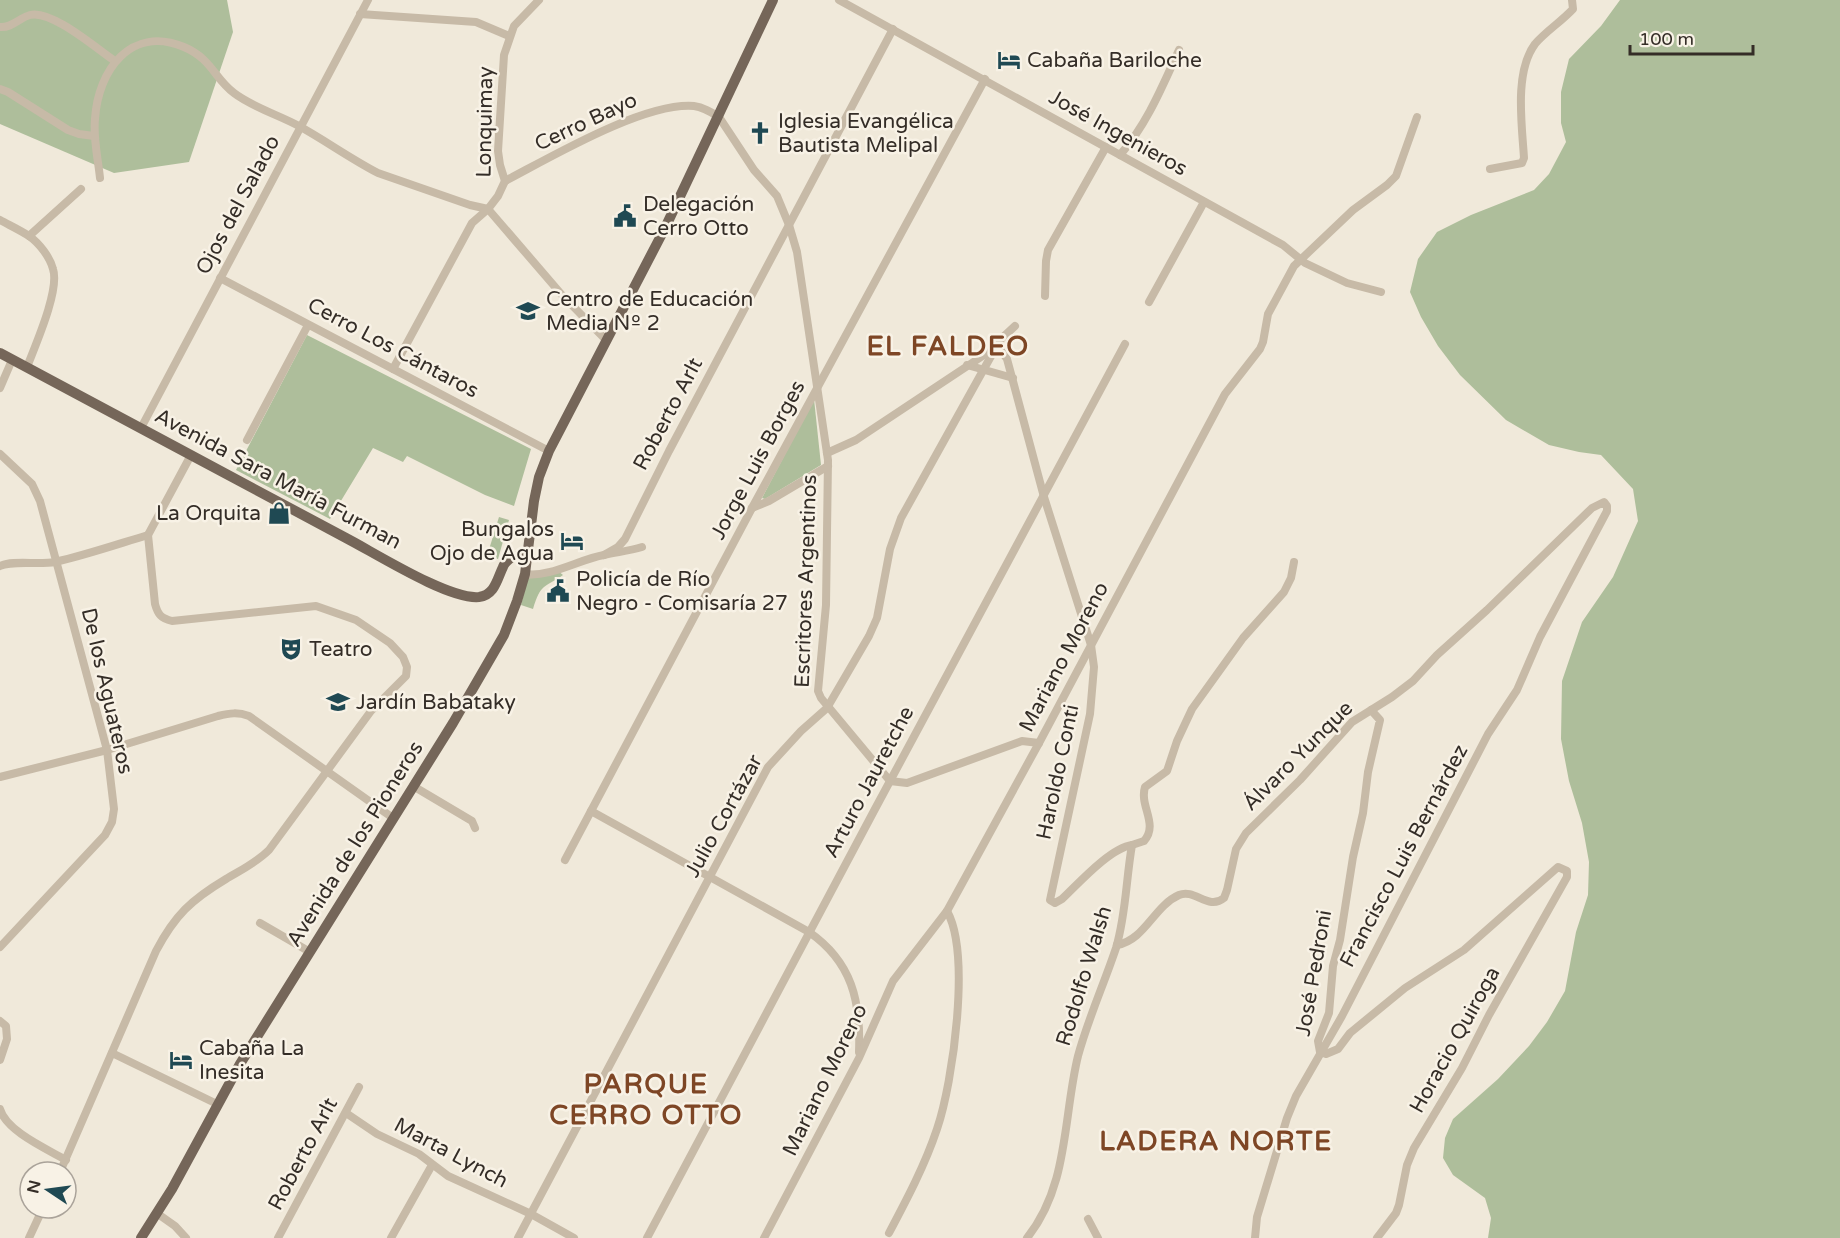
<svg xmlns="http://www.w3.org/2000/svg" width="1840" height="1238" viewBox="0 0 1840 1238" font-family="'Varela Round',sans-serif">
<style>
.green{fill:#aebe9b}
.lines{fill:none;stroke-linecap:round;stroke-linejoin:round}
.minor{stroke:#c7baa7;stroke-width:8}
.major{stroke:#756659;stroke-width:10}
.labels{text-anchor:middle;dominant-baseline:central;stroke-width:5;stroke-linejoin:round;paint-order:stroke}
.poi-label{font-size:21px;fill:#342d27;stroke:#f8f2e6;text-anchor:start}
.street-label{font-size:21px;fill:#342d27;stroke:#f8f2e6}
.district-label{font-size:27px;font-weight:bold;letter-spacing:1.5px;fill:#7e4625;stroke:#f8f2e6}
</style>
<rect width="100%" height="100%" fill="#f0e9da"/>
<g class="green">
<polygon points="0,0 227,0 233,32 189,162 114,173 0,124"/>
<polygon points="1620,0 1840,0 1840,1238 1488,1238 1491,1218 1485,1198 1453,1175 1443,1158 1445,1138 1453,1119 1498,1079 1529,1046 1547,1022 1565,991 1576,932 1588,895 1589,862 1582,823 1569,781 1561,739 1562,681 1582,622 1613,577 1638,521 1633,489 1601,455 1579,452 1549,445 1506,420 1460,375 1438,346 1421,317 1410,292 1418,259 1437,232 1471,215 1534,190 1549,174 1566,142 1561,123 1561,92 1569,59 1601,26"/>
<polygon points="307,335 531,449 514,506 485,495 407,456 403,462 373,448 330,519 236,470"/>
<polygon points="814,399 821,465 765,499 762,498"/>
<polygon points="499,517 509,520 498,559 487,556"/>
<path d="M558,571L563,575C543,589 541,583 533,609L521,605L528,577Z"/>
</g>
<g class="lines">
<g class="minor">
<polyline points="839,0 1283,245 1305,263 1347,283 1381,292"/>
<polyline points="360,14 476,22 509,36"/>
<path d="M0,27C12,28 19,18 30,15C51,9 97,49 115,61"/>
<polyline points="0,89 8,92 68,130 79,134 94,136"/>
<path d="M1120,155C1147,124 1162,87 1179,50"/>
<path d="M1490,169L1522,163L1524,158C1522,125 1514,72 1535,44C1546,31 1561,22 1573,9L1572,0"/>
<path d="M100,178C98,158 93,139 95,119C98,70 131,25 184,47C212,59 214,78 234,93C252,107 279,115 299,126C326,141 351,159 378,173L470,205L488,209L562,295L607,341"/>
<path d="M505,181C551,157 644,102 694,106C703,107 711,112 719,117L754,170L777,196L789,225L797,252L828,460L826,605L818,691L821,698L890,781L907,783L1022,741L1039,743"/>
<path d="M0,220C9,225 20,230 29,236C39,243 50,257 53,269C60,290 35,346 27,367"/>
<polyline points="29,236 81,189"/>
<polyline points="220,278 549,451"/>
<polyline points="1045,296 1046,261 1048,250 1106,147"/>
<polyline points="1149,302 1204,202"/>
<polyline points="967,365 1013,378"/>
<polyline points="393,369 472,223 488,209 498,196 505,181 500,165 498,151 504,55 514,26 539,0"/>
<polyline points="0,388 12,360"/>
<polyline points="141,428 368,0"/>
<polyline points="247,440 308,325"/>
<path d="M827,453L856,440L984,355L995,349L1002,352L1007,359L1044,497L1091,645L1094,667L1090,714L1050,900L1055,903L1062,899C1078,884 1110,848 1132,845"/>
<polyline points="0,454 32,484 40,501 107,750 114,809 112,822 105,835 0,947"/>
<polyline points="752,508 769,501 828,466"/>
<polyline points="604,555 618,547 625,539 669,451 893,29"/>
<path d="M0,566C12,560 39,565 55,562C86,555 118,544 148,535"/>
<path d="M525,574C549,578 580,559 604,555C617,552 629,551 642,547"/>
<polyline points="1371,710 1380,720 1368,772 1363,813 1353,857 1340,940 1333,966 1329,1013 1318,1041 1320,1052 1326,1054 1338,1049 1350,1033 1405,988 1464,950 1558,867 1567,871 1567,877 1489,1015 1462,1068 1414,1148 1407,1165 1399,1205 1396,1213 1377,1238"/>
<path d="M0,777L107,750L218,716C230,713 238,712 249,716L393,818"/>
<polyline points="413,786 472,821 475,828"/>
<path d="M591,811L809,932C852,962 861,1001 859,1052"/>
<polyline points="565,860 752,508 985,79"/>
<polyline points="260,923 310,952"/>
<path d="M1117,945C1145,940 1154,906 1179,895C1195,888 1208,911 1224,898L1227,890L1236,849L1246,833L1300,780L1352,722L1392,697L1413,681L1437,655L1487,610L1592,508L1604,502L1607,506V511L1540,637L1517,690L1488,734L1342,1016L1296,1096L1287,1118L1257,1217L1255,1238"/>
<polyline points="0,1021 6,1026 7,1039 0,1060"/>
<polyline points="112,1053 217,1104"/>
<path d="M0,1109C6,1131 47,1149 66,1160"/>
<polyline points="346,1113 377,1134 419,1154 448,1176 531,1214 574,1238"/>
<path d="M60,1172L156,951C175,915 191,900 226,879C241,870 256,863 269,850L371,711L406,676L407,667L403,657L390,643L356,620L316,606L172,621C161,618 158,615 155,604L148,535L191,455"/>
<polyline points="158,1214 175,1226 186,1238"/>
<polyline points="1088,1219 1098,1238"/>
<path d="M889,1233C907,1199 925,1165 937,1129C953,1082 971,954 947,911"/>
<polyline points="29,1238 43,1208"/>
<polyline points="278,1238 359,1087"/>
<polyline points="391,1238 432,1165"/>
<polyline points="518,1238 768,767 801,731 827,708 869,636 877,618 890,549 901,518 995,349 1001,339 1015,326"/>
<polyline points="647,1238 875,809 1125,344"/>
<polyline points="764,1238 859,1058 893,981 947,911 1039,743 1225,394 1260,349 1263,342 1268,314 1294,266 1353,210 1387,185 1396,176 1417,117"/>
<path d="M1027,1238C1069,1186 1063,1117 1078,1056C1088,1019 1104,984 1116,948C1126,915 1126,879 1132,845L1144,841C1159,824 1139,806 1145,787L1167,771L1177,741L1192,709L1243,638L1284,592L1291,578L1294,562"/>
</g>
<g class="major">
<path d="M0,353C116,414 230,477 346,538C375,553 449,600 479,597C495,595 497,579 503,567C504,563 508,560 512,557L528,556"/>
<polyline points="141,1238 172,1189 240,1064 453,723 504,635 517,601 525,574 534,501 539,477 549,451 665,228 773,0"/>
</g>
</g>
<defs>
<g id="hotel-bare" transform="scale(1.8)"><path d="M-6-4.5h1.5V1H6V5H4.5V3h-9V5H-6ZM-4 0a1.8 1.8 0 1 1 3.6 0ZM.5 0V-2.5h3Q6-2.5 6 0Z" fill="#1f4953" stroke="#f8f2e6" stroke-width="2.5" paint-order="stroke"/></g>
<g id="church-bare" transform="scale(1.8)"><path d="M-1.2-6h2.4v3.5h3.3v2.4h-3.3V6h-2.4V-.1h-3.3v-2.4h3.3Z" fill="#1f4953" stroke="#f8f2e6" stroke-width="2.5" paint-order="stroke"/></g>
<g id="civic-bare" transform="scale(1.8)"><path d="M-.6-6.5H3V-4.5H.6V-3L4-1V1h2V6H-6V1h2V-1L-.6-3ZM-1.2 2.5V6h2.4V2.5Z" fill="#1f4953" stroke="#f8f2e6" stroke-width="2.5" paint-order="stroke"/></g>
<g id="school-bare" transform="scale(1.8)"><path d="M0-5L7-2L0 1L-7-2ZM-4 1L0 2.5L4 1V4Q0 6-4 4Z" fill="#1f4953" stroke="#f8f2e6" stroke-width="2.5" paint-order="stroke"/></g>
<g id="shop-bare" transform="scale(1.8)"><path d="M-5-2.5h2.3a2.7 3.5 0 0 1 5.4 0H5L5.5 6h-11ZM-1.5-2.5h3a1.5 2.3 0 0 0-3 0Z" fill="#1f4953" stroke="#f8f2e6" stroke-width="2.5" paint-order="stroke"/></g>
<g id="theatre-bare" transform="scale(1.8)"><path d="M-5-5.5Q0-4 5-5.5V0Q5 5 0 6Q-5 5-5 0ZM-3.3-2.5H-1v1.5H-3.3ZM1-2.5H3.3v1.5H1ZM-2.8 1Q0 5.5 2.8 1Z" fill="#1f4953" stroke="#f8f2e6" stroke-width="2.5" paint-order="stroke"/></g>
</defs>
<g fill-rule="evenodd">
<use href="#hotel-bare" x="1009" y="60"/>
<use href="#church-bare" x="760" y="133"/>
<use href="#civic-bare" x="625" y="216"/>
<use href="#school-bare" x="528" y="311"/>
<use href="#shop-bare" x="279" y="513"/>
<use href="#hotel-bare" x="572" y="541"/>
<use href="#civic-bare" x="558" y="591"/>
<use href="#theatre-bare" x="291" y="649"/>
<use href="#school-bare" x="338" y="702"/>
<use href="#hotel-bare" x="181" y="1060"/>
</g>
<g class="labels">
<g class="poi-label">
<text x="1027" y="60">Cabaña Bariloche</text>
<text x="778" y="121">Iglesia Evangélica<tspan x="778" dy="24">Bautista Melipal</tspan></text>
<text x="643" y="204">Delegación<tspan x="643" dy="24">Cerro Otto</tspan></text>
<text x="546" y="299">Centro de Educación<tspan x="546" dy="24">Media Nº 2</tspan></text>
<text x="261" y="513" text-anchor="end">La Orquita</text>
<text x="554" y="529" text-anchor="end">Bungalos<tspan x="554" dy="24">Ojo de Agua</tspan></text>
<text x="576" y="579">Policía de Río<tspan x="576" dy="24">Negro - Comisaría 27</tspan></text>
<text x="309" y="649">Teatro</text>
<text x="356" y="702">Jardín Babataky</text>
<text x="199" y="1048">Cabaña La<tspan x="199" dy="24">Inesita</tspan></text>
</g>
<g class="street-label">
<text transform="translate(485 122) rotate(-89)">Lonquimay</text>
<text transform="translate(586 122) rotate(-25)">Cerro Bayo</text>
<text transform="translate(1118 133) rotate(29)">José Ingenieros</text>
<text transform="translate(238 205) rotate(-62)">Ojos del Salado</text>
<text transform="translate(393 348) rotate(28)">Cerro Los Cántaros</text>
<text transform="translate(668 414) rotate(-62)">Roberto Arlt</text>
<text transform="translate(758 460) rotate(-62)">Jorge Luis Borges</text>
<text transform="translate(278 479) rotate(28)">Avenida Sara María Furman</text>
<text transform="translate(806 581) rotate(-88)">Escritores Argentinos</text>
<text transform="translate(1064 657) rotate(-62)">Mariano Moreno</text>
<text transform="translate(107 691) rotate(77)">De los Aguateros</text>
<text transform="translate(1298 756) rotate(-45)">Álvaro Yunque</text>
<text transform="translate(1058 772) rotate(-78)">Haroldo Conti</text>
<text transform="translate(869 782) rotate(-62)">Arturo Jauretche</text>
<text transform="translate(724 816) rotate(-61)">Julio Cortázar</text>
<text transform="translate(355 844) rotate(-58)">Avenida de los Pioneros</text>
<text transform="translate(1404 856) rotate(-62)">Francisco Luis Bernárdez</text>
<text transform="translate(1314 973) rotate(-80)">José Pedroni</text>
<text transform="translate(1084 976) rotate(-73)">Rodolfo Walsh</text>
<text transform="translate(1455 1040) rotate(-61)">Horacio Quiroga</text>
<text transform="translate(825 1080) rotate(-64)">Mariano Moreno</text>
<text transform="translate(451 1153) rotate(28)">Marta Lynch</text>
<text transform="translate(303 1154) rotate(-62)">Roberto Arlt</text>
</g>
<g class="district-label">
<text x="948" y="346">EL FALDEO</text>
<text x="646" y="1084">PARQUE<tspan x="646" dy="31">CERRO OTTO</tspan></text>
<text x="1216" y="1141">LADERA NORTE</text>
</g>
</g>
<g transform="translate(48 1190) rotate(283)"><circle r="28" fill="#f8f2e6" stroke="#aaa39a" stroke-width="1.5"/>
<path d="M0-4.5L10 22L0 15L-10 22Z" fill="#1f4953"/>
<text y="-9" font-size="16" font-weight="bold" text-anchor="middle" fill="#342d27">N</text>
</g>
<path d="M1630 45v9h123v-9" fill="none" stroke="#342d27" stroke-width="3"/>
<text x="1639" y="45" font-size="18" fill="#342d27" stroke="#f8f2e6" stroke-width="4.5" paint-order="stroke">100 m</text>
</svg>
